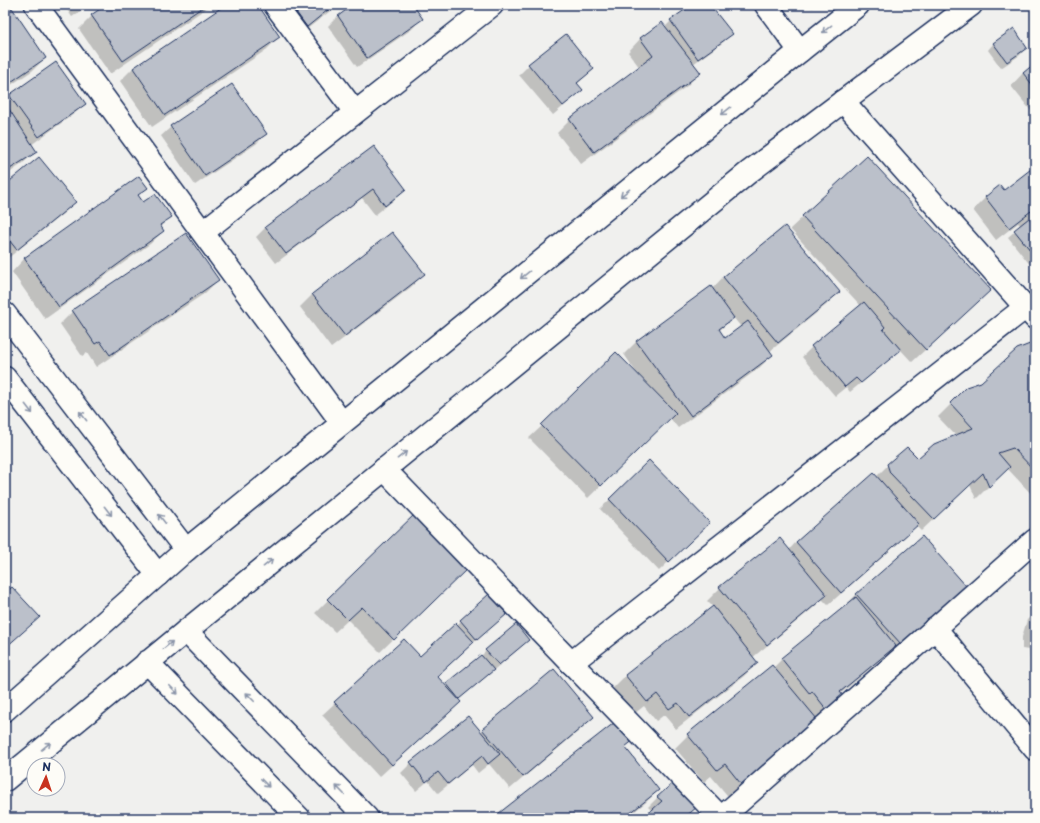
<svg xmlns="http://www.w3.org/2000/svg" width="1040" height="823" viewBox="0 0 1040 823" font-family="'Playpen Sans',sans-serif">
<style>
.shadow{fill:#0003;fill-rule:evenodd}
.building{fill:#bbc0ca;stroke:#1b2f5e}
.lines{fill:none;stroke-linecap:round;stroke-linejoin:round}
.minor-casing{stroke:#1b2f5e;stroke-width:25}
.major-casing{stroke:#1b2f5e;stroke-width:25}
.minor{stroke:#fdfcf7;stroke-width:22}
.major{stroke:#fdfcf7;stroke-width:22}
.oneway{stroke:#8c96aa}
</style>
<rect width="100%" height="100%" fill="#f0f0ee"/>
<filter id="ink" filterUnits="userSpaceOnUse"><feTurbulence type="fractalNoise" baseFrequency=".025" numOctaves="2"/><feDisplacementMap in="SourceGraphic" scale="8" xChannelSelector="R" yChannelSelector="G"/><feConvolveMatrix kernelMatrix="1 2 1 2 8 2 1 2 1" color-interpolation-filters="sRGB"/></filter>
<g filter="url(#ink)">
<g class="shadow">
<polygon points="64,5 89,5 72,17"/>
<polygon points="108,5 211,5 110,74 79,29 92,16"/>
<polygon points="226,5 257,5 279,37 266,50 152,127 120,81 133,68"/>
<polygon points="269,5 338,5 294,39"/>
<polygon points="355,5 411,5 421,19 412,29 357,67 328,26 338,16"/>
<polygon points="694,5 709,5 732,34 722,43 693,64 699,73 687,86 581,164 557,133 570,120 640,68 628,52 640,39 662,23 665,27 671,21"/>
<polygon points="810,5 817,5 812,8"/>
<polygon points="5,13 45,58 32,71 5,89"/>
<polygon points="994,43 1026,48 1020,55 1001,68 988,50"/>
<polygon points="1035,64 1035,116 1011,86 1023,73"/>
<polygon points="529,65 593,69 577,84 581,90 572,99 553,115 519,75"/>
<polygon points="10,96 85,104 75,113 31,145 35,152 22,164 5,176 5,100"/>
<polygon points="171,127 266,134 256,144 195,185 161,136"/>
<polygon points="373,147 405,189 395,199 375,215 362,198 276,263 256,237 266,227"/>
<polygon points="867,157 977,302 912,362 900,349 890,359 850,392 846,387 835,396 802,357 812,347 861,306 790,229"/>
<polygon points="1035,167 1035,262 1031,266 1008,237 1021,226 1018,223 996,240 973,210 985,198 1000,186 1004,191"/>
<polygon points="139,177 146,187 137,196 143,204 170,217 160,227 163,231 150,244 45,319 12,272 24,259"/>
<polygon points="5,186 75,202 65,212 7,259 5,256"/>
<path d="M784,227L839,292L826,305L769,352L772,355L759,368L678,428L670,418L588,498L529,438L542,426L635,373L636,372L624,354L636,342L711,287L712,289L723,277ZM733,317L741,327L725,339L719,331Z"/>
<polygon points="424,274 411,287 331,348 300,307 313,294"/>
<polygon points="218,280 205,293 96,367 87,353 82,356 60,324 73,311"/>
<polygon points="1035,344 1035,498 1007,468 976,499 970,485 921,531 916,526 905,537 828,605 822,599 813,608 752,658 756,663 744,676 676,729 664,715 656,721 644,706 634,714 613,688 626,675 713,607 707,601 720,588 789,550 796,542 876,477 888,465 918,460 956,436 938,417 967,388 982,383"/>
<polygon points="649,461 699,532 659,571 600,509"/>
<polygon points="455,580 380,652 348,620 335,632 315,613 328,600"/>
<polygon points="965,587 887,656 886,655 840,694 842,697 732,801 711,776 704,782 675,748 688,735 773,668 782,659 845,608 844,607 857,594"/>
<polygon points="489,596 499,620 470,646 470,645 436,677 445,686 480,657 486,651 522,646 458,700 460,702 447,715 379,777 322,715 335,703 420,658"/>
<polygon points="1035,612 1035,666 1030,659 1029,650 1022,649 1022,637 1027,620"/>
<polygon points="593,717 580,730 510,789 489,764 478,773 472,765 438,793 428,781 416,791 401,773 411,763 481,732 483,730"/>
<polygon points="619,720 634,739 624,748 658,790 645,803 626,818 494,818"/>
<polygon points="658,797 684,818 644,818 652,811 648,807"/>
</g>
<g class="building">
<polygon points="106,5 206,5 123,61 91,15"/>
<polygon points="225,5 258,5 280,37 165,115 133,68"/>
<polygon points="291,5 334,5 307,27"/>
<polygon points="353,5 413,5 423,19 367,58 338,16"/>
<polygon points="692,5 710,5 733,34 698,59 670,20"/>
<polygon points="12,8 46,58 5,86 5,12"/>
<polygon points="662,22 701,73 594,152 569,119 653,56 640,38"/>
<polygon points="1014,28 1027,48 1007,62 993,43"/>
<polygon points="566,34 594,69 577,83 583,90 563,106 528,64"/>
<polygon points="56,62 86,104 39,137 9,95"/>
<polygon points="1035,63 1035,88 1023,73"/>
<polygon points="232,84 267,134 205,176 170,126"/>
<polygon points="5,103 37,152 5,172"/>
<polygon points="374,146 406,189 385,206 373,189 286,254 265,227"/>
<polygon points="867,156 991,290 926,350 802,216"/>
<polygon points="39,157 76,202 17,250 5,235 5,185"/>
<polygon points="1035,166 1035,215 1031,211 1009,228 985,197 1000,185 1004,190"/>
<polygon points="139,176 148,188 138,195 143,202 155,194 172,217 160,225 164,231 59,307 24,258"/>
<polygon points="1029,218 1035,226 1035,256 1014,230"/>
<polygon points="785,226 840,292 778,343 723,277"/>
<polygon points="392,232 425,274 345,336 312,294"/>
<polygon points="186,233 219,280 110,355 100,341 95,344 72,310"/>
<polygon points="711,286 734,318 719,329 725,338 748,321 773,355 691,416 636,341"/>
<polygon points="864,302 885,327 883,329 901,350 861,383 856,378 845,387 811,346"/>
<polygon points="1035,342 1035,471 1013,448 998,453 1010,467 989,487 983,473 934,519 890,473 887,464 907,447 918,458 934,444 973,428 950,403 966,387 981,382 1017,349"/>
<polygon points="616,352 676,413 601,486 541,425"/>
<polygon points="649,460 710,523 669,562 609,499"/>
<polygon points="874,473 919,524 841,593 796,542"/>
<polygon points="416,513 469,567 394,640 362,607 348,620 327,599"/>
<polygon points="922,536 967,587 901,644 856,594"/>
<polygon points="780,538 827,595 767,645 719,587"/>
<polygon points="12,587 40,617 5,648 5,593"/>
<polygon points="489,594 507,614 477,640 460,620"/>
<polygon points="856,597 896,646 840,692 844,697 827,710 812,691 810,694 781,658"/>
<polygon points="713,606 758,663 689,717 678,703 669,709 657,694 647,702 625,675"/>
<polygon points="456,623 474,642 437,676 461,702 392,765 334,702 404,639 420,656"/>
<polygon points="516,624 529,640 499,665 485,650"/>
<polygon points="481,655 494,670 459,699 446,683"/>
<polygon points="772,665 822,725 745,789 725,764 717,770 687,734"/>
<polygon points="554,669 594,717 523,777 482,729"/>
<polygon points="468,716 500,754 488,764 482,756 448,784 438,772 426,782 410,762"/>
<polygon points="619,719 635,739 625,747 659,790 624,818 495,818 494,817"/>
<polygon points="674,782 697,807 684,818 643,818 662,801 657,797"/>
</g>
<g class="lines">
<g class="minor-casing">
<g id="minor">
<polyline points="36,5 342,423"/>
<polyline points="275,5 355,112"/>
<polyline points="766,5 800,51"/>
<polyline points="843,101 1035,318"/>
<polyline points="203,232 492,5"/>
<polyline points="5,314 186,550"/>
<polyline points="5,378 158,575"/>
<polyline points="384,469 721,818"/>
<polyline points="935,628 1035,749"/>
<polyline points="186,631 367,818"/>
<polyline points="147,662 299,818"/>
<polyline points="571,663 1026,307"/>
<polyline points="721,818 1035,540"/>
</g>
</g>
<g class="major-casing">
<g id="major">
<polyline points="5,710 186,550 800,51 858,5"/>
<polyline points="5,780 186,631 749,172 971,5"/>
</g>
</g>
<use href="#minor" class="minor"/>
<use href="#major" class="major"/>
</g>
<defs><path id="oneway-shaft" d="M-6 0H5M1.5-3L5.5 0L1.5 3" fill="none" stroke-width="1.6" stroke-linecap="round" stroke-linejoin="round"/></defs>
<g class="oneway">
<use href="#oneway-shaft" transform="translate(827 29) rotate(141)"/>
<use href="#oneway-shaft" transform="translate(726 111) rotate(141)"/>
<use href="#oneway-shaft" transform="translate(625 193) rotate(141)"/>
<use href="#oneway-shaft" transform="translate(525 275) rotate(141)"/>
<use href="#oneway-shaft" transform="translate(29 409) rotate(52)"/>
<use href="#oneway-shaft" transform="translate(83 416) rotate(-128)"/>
<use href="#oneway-shaft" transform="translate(402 455) rotate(-39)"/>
<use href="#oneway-shaft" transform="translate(108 511) rotate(52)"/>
<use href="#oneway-shaft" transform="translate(162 519) rotate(-128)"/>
<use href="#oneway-shaft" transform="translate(268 563) rotate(-39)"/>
<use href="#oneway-shaft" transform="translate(168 645) rotate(-39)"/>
<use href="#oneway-shaft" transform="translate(174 690) rotate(46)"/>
<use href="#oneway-shaft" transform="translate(250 697) rotate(-134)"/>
<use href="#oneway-shaft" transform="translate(46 746) rotate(-40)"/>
<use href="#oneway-shaft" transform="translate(265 783) rotate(46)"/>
<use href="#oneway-shaft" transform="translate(340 790) rotate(-134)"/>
</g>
</g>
<rect width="1040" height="823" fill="none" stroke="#fdfcf7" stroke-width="20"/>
<rect x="10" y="10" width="1020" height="803" fill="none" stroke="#1b2f5e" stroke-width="1.5" filter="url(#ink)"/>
<g transform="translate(46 777) rotate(3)"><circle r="19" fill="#fdfcf7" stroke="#a3aaba"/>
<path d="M0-3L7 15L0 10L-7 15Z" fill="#c8321e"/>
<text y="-6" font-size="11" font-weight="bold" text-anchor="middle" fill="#1b2f5e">N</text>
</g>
</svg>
